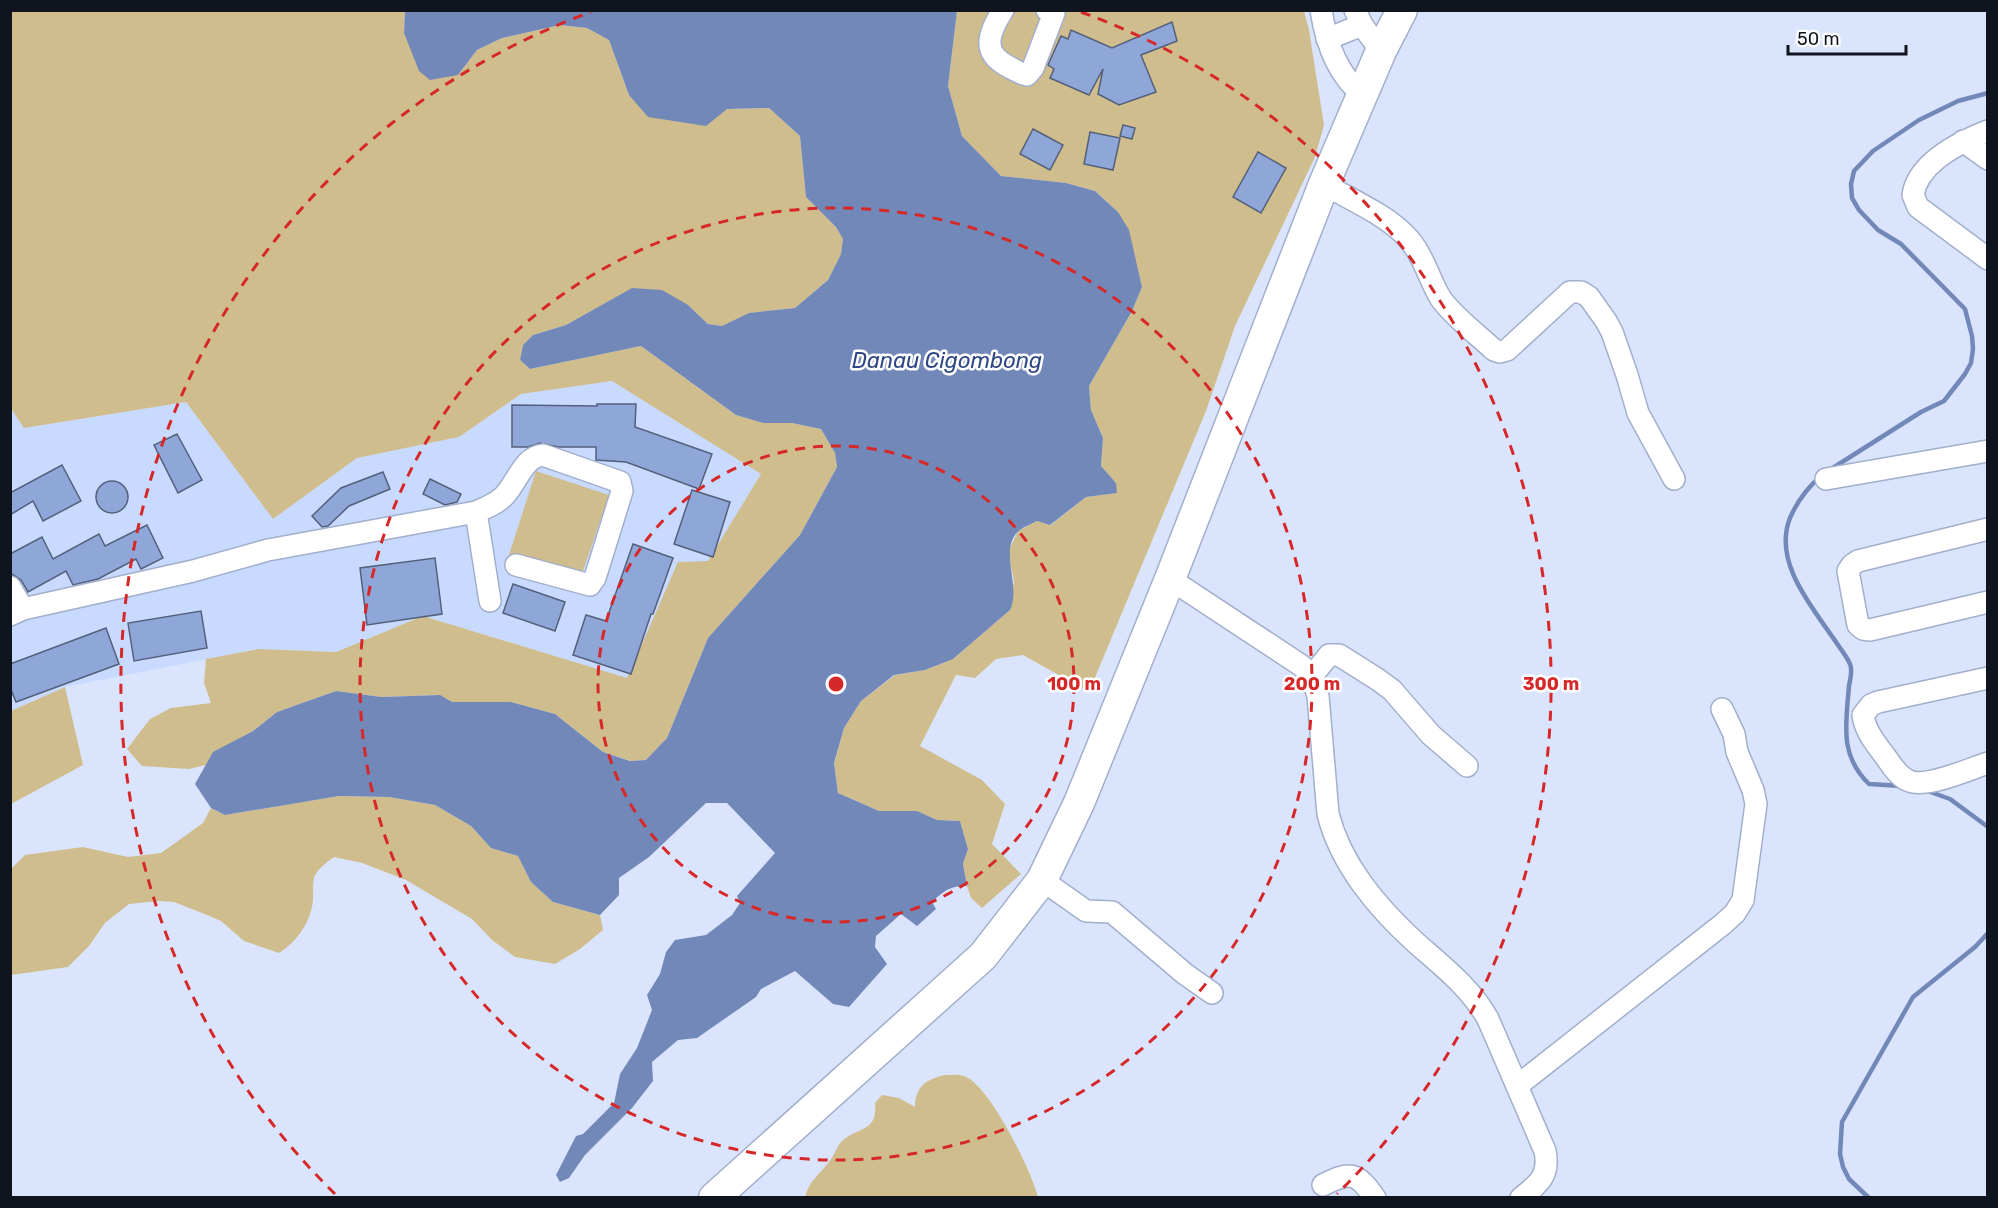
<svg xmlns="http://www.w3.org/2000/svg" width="1998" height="1208" viewBox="0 0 1998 1208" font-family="Rubik,sans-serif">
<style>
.built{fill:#c8daff}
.green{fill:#d0bd8d}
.water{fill:#7288b9}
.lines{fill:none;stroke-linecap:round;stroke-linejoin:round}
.stream{stroke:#7288b9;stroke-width:4.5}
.building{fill:#8fa6d9;stroke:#54607a;stroke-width:1.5}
.minor-casing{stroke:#a2afcc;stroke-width:24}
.highway-casing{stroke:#a2afcc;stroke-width:33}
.minor{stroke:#fff;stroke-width:21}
.highway{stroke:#fff;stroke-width:30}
.ring{fill:none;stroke:#d62828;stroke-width:3;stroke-dasharray:10 8}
.labels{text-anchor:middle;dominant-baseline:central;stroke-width:5;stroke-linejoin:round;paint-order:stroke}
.water-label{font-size:22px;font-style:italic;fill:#2d4684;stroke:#fff}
.centre{fill:#d62828;stroke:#fff;stroke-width:3}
.ring-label{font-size:18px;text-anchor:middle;font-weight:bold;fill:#d62828;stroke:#fff;stroke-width:5;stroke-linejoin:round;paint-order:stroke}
</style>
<rect width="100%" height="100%" fill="#dae5fd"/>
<polygon class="built" points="612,381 761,474 708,562 678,562 627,678 423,616 336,652 258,649 65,687 11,711 10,407 24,428 186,402 273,518 357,458 459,437 521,394"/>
<g class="green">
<polygon points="10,11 405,11 404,33 458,75 477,50 502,38 560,25 587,28 609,40 629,95 727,109 769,108 800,136 806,197 836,227 843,239 841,254 828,280 795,308 750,313 722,326 708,324 688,305 633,288 566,325 533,335 523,345 520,360 530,369 641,346 736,415 763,423 792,423 821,429 835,453 837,467 800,535 708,638 667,738 646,760 631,761 603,752 555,714 511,702 452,702 439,695 381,697 336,691 277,712 253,731 214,752 206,765 189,769 142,766 127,749 150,719 171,708 211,703 204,683 206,659 258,649 336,652 423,616 627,678 678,562 708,561 761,474 612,381 521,394 459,437 357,458 273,519 186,402 24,428 10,407"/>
<polygon points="957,11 1304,11 1309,30 1324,125 1315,157 1235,326 1206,411 1089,692 1023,655 996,659 975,678 956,675 920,746 982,780 1005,804 992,844 1021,874 982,908 971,898 967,886 963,864 968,849 960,821 937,820 917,811 879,811 838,793 834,764 844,728 861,701 895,675 925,670 953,659 1010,610 1014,581 1008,552 1018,531 1037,521 1051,525 1086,497 1116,493 1116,483 1101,466 1103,438 1091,410 1089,386 1132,311 1142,287 1138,270 1118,212 1100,195 1095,191 1066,183 1001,176 962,136 948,86"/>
<polygon points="536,471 609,495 579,583 507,561"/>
<polygon points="65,687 83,765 11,804 11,711"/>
<path d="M339,796L389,797L435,805L471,826L491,848L518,856L531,882L553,902L600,915L603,930L580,949L555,964L515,957L492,940L472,919L406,880L362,863L334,857C326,863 317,869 314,878C312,887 314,898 312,907C308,926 295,943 279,953L244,941L221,921L207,915L174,902L158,901L129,904L105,923L89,946L68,967L11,975L10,870L25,855L83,847L128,857L161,853L203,823L211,808L225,815Z"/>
<path d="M945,1075C951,1075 958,1074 964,1076C989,1084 1032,1172 1038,1197H805C809,1181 819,1175 829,1162C834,1156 836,1148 841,1142C857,1126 878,1133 875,1103L882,1095L899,1098L915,1107C915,1087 926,1079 945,1075Z"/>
</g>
<path class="water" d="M405,11H957L948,86L962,136L1001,176L1066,183L1095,191L1118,212L1129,230L1142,287L1132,311L1089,386L1091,410L1103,438L1101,466L1116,483L1117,493L1086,497L1050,525L1037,521C1032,524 1025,526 1020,530C997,548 1022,585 1010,610L953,659L925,670L894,675L861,701L844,728L834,763L838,793L879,811H917L937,820L960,821L968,849L963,864L967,886C950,886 945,890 932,902L936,909L917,926L901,914L876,936L875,947L887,964L849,1007L833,1004L795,971L761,989L756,997L697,1038L678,1040L652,1062L653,1081L632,1108L585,1155L569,1178L560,1182L556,1175L576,1136L583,1134L614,1103L620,1074L637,1048L652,1010L647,995L660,974L666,952L675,940L706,935L732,915L740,903L737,896L775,853L727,803H706L649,857L619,878V895L600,915L553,902L531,882L518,856L491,848L471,826L435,805L389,797L339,796L225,815L211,808L195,784L213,752L253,731L277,712L336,691L381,697L440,695L452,702H511L555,714L603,752L630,761L646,760L667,738L708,638L800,535L837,467L835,453L821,429L792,423H763L736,415L641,346L530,369L520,360L523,345L533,335L566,325L632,288L662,290L688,305L708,324L722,326L749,313L795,308L828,280L841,254L843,239L836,227L806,197L800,136L769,108L727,109L706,126L648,117L629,95L609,40L587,28L560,25L502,38L477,50L458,75L430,80L419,71L404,33Z"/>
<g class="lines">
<g class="stream">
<polyline points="1828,471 1921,412 1944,401 1965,374 1971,363 1973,349 1972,336 1965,309 1901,244 1878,230 1859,210 1852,198 1851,184 1854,171 1873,151 1919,120 1958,101 1988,93"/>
<path d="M1819,478C1806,489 1797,502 1790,518C1772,563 1814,609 1838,645C1842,651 1847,657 1850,664C1853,670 1850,680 1849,686C1846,724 1839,755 1869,784L1902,786"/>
<polyline points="1925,790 1950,799 1988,827"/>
<polyline points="1869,1198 1849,1179 1843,1167 1840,1154 1842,1122 1913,997 1975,947 1988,933"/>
</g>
</g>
<g class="building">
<polygon points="1172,22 1177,41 1141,55 1156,92 1119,105 1098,94 1103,69 1089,95 1050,78 1054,69 1048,65 1061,36 1068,39 1071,30 1112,48"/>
<polygon points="1123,125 1135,128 1132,139 1120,136"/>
<polygon points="1033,129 1063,145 1050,170 1020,154"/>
<polygon points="1090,132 1120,138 1113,170 1084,164"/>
<polygon points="1258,152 1286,168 1261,213 1233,197"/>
<polygon points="597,404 636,404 635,427 712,454 699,489 626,462 596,460 596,447 558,447 540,443 528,447 512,447 512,405 597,406"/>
<polygon points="177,434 202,480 178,493 154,445"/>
<polygon points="62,465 81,501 43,521 33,501 10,515 10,493"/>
<polygon points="383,472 390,489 349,506 328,526 322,527 312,516 341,488"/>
<polygon points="430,479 461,494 457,502 445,505 423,494"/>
<circle cx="112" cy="497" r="16"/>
<polygon points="692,490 730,502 713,557 674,544"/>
<polygon points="147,525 163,558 141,569 136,559 98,579 73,585 66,571 28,592 21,580 10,573 10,554 42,537 53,559 99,534 105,546"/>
<polygon points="633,544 673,558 653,614 651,614 631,674 573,655 586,615 606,621"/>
<polygon points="435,558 442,614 367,625 360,568"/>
<polygon points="513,584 565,602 555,631 503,613"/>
<polygon points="201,611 207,648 134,661 128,623"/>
<polygon points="106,628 119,664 16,702 10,687 10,664"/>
</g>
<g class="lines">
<g class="minor-casing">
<g id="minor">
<path d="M1003,10C988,34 981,53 1009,67C1015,70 1021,74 1027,75L1033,68L1054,13L1047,10"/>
<path d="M1321,10C1326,42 1337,75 1363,95"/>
<polyline points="1355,10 1362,25 1381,51"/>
<polyline points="1327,39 1362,25"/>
<path d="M1988,131C1960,142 1918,162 1913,195L1918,207L1988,259"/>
<polyline points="1963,141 1988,159"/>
<path d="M1324,184C1351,200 1383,213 1405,235C1424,254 1428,278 1441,299C1455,318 1477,334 1494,350L1500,352L1507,350L1570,292H1581L1589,297L1606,321L1612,332L1627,375L1638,413L1674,479"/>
<polyline points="1826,479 1988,451"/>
<polyline points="476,512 490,601"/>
<polyline points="1988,529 1858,561 1852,565 1848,571 1858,625 1863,629 1870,630 1988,602"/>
<path d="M1170,579L1302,666L1312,676L1318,696L1328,814C1341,865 1377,907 1415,942C1442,966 1470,987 1488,1019L1545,1151C1550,1175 1539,1184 1521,1198"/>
<polyline points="10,587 23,609"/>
<path d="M10,615L23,609L193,571L268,550L476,512C486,508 496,504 504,496C517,483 523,457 543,455L620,482L622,491L595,578L590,585L516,565"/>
<polyline points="1312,676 1329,655 1339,655 1377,679 1392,690 1431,735 1467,766"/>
<path d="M1988,678L1878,702L1871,705L1863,715C1865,731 1876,744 1885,756C1891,764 1897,775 1907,780C1924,790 1969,769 1988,763"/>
<polyline points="1042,880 1086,911 1112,912 1185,974 1212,993"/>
<polyline points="1517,1086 1723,924 1735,913 1743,900 1756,804 1753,790 1737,752 1734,734 1722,709"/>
<path d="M1323,1185C1350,1171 1357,1172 1375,1198"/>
</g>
</g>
<g class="highway-casing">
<polyline id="highway" points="714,1198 983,956 1042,880 1079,803 1170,579 1324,184 1381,51 1402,10"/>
</g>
<use href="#minor" class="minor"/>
<use href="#highway" class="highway"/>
</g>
<g class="ring">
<circle cx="836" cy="684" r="238"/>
<circle cx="836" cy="684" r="476"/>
<path d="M335 1194A715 715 0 0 1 591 12M1081 12A715 715 0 0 1 1337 1194"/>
</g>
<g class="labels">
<g class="water-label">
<text x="947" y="360">Danau Cigombong</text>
</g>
</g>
<circle cx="836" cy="684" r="9" class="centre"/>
<g class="ring-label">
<text x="1074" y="690">100 m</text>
<text x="1312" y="690">200 m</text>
<text x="1551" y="690">300 m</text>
</g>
<rect width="1998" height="1208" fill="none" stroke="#0f141e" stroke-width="24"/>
<path d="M1788 45v9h118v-9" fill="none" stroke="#0f141e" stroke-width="3"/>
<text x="1797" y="45" font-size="18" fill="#0f141e" stroke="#ffffff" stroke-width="4.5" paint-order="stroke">50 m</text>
</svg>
